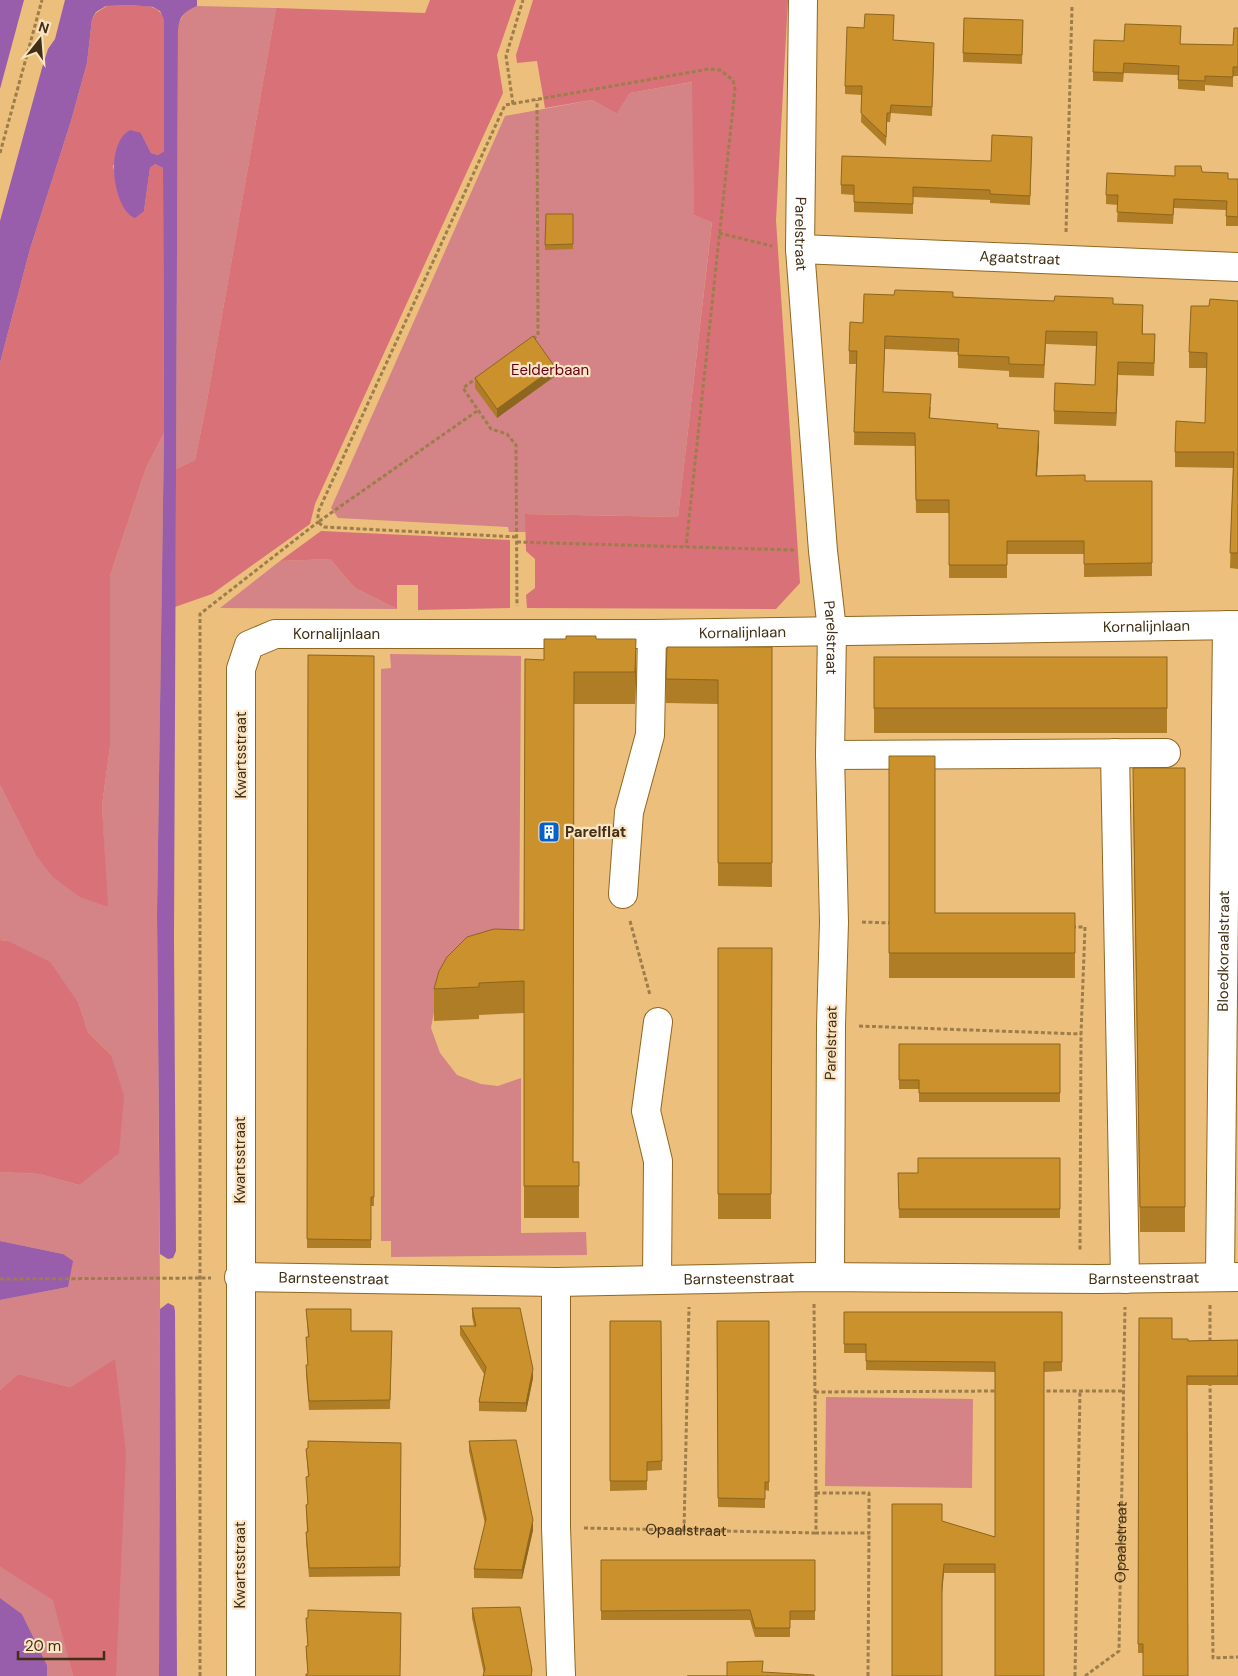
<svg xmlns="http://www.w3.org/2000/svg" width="1238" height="1676" viewBox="0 0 1238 1676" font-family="'DM Sans',sans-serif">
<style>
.green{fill:#d48387}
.forest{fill:#d97178}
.water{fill:#985eac}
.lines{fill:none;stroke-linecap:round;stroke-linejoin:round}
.minor-casing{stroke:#906721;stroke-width:30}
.path{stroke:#9e7d4c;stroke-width:3;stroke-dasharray:4 2.5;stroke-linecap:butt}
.minor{stroke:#fff;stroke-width:28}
.wall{fill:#ae7d26}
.shaded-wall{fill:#8d661f}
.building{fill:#ca912c;stroke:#8d661f}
.labels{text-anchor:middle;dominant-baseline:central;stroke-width:4.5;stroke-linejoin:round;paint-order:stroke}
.street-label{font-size:15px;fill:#423014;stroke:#fbe4c4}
.park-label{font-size:15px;fill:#640019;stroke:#fbe4c4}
.poi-label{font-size:15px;font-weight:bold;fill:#423014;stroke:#fbe4c4;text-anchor:start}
</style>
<rect width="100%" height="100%" fill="#ecbf7c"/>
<g class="green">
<polygon points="197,6 276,8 206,406 195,460 176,469 178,24 186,11"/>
<polygon points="693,82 694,215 712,221 678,517 526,514 526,532 509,532 508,527 338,518 331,508 505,116 592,100 617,114 630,93"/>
<polygon points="164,433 157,914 160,1290 159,1676 116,1676 114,1360 70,1387 18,1374 0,1390 0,1300 68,1287 63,1254 0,1241 0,1172 39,1174 79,1185 111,1055 88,1032 79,1004 8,941 0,940 0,785 35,854 107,907 102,805 110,747 110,576 146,468"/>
<polygon points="330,559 355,588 397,609 220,608 280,561"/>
<polygon points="390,654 521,656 519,953 446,981 435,1007 431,1028 440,1053 457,1075 481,1084 498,1086 521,1078 521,1233 586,1232 587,1255 391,1257 391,1241 381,1241 381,669 391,668"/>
<polygon points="826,1397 973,1399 972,1488 825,1486"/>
<polygon points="0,1567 54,1600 73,1676 47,1676 47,1665 22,1614 0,1598"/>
</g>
<g class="forest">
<polygon points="430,0 516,0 497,55 503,93 315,504 310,524 212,594 175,607 176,469 195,460 206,406 276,8 425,13"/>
<polygon points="533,0 788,0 776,220 800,583 776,609 527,608 526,595 535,588 535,559 526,551 525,514 678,517 712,222 694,215 692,82 630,93 617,114 592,100 545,108 537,61 517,63 516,55"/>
<path d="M132,5C146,6 160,5 164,20V151L158,155L151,153L141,133L113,166L119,194L129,213L144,211L150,168L155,164L163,168L164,433L146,468L110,576V747L102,805L108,907L80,897L53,877L35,854L0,785V363L30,249L71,121L87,63L92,19L96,13L107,6Z"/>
<polygon points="321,531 510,540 510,608 418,610 418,585 397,585 397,609 355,588 330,559 280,561"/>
<polygon points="0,940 8,941 50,962 79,1004 88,1032 111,1055 124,1096 119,1153 79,1185 39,1174 0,1172"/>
<polygon points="115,1359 126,1454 116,1676 73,1676 53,1600 0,1567 0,1390 18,1374 70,1387"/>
</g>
<g class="water">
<polygon points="0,0 24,0 0,89"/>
<path d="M65,0H197V6C185,11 179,16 178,30L174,938L176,1251L173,1258L168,1259L160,1254L157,914L164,433L163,168L155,164L150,168L144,211L135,218C114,211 103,145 130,130L141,133L151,153L158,155L164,151V20L160,11L153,7L132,5L106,6L96,12L92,19L87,63L71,121L30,249L0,363V221L42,68L48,49L55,39Z"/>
<polygon points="0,1241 63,1254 73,1261 68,1287 0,1300"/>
<polygon points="168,1303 174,1306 175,1311 177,1676 159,1676 160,1309"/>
<polygon points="0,1598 22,1614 47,1665 47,1676 0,1676"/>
</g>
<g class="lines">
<g class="minor-casing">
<g id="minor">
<path id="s3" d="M803,0L800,249L823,551L832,630L830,755L834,922L831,1025L830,1277"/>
<path id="s4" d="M800,249L1238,267"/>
<polyline points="1115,753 1125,1279"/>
<polyline points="830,755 1166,753"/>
<polyline points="623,894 629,812 650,735 652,634"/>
<path id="s5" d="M1220,1276L1227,625"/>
<path id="s6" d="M239,1277L556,1282L814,1277L1099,1279L1238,1277"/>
<polyline points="657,1280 658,1161 646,1111 658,1022"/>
<polyline points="556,1282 556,1527 561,1676"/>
<path id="s7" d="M241,1676V669L249,645L275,634H652L1238,625"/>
</g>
</g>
<g class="path">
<polyline points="513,104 506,56 523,0"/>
<polyline points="0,153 42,0"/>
<polyline points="1066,232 1072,6"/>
<polyline points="719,233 772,246"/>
<polyline points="533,339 538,335 537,100"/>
<polyline points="478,377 463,388 491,429 507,434 516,445 517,606"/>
<polyline points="477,411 318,522 324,527 517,537"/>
<polyline points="517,542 795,550"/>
<polyline points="630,921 650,995"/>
<polyline points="862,922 893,923"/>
<polyline points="1072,927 1085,927 1081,1034 1080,1250"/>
<polyline points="859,1026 1081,1034"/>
<polyline points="0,1279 211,1278"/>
<polyline points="814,1304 816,1493"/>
<polyline points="1210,1305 1210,1344"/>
<polyline points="1210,1382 1213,1658 1238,1657"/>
<polyline points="1040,1391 1125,1391"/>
<polyline points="815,1392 999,1391"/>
<rect x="816" y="1493" width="53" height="40"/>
<path id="s1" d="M584,1528L816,1533"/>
<polyline points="684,1530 689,1307"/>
<polyline points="200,1676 200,614 318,522 318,512 505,105 709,69 720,70 733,80 735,89 686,547"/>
<polyline points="868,1676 869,1533"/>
<polyline points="1075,1676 1080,1390"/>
<path id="s2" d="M1085,1676L1119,1651L1125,1307"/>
</g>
<use href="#minor" class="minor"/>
</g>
<g class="wall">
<polygon points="1023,20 1022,64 963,62 963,53"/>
<polygon points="1238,28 1238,76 1233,76 1233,87 1205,85 1205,91 1178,89 1178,75 1124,73 1123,82 1093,81 1093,72 1180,44 1233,45"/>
<polygon points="894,40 934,52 932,116 891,113 890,122 887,122 886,146 861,122 862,95 845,94 845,86"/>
<polygon points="1032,147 1030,205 990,203 990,200 913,197 913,214 854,212 854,195 841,194 841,185 991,161"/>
<polygon points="1202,172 1228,179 1238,179 1238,226 1226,226 1226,210 1174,208 1173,224 1117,222 1118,205 1106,204 1106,195 1175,176"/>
<polygon points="546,214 573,214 573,249 545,250"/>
<polygon points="953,297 1113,304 1143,318 1143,334 1155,347 1154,376 1118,375 1116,426 1054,424 1054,411 1095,385 1096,346 1046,344 1044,378 1009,377 1009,371 958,368 958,352 885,349 883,392 931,407 930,418 998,428 1039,444 1037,476 1085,481 1152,481 1152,576 1084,577 1084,554 1007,554 1007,578 949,578 949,513 916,513 915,446 854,445 856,364 849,364 849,351 863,323"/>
<polygon points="1238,301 1238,569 1230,568 1233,468 1175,467 1175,452 1205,423 1207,368 1189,368 1189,352"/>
<polygon points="555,376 497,418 475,388 475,378"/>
<polygon points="596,639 636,671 635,704 574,704 573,1162 579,1162 579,1218 524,1218 524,1013 479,1015 479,1019 434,1021 434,989 524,930 544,660"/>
<polygon points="772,647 772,887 718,886 718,704 666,703 666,679"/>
<polygon points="308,655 374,656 374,1206 371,1206 371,1248 307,1248"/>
<rect x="874" y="657" width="293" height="76"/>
<polygon points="889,756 935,913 1075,913 1075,978 889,978"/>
<polygon points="1185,768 1185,1232 1140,1232 1133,793"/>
<polygon points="718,948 772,948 771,1219 718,1219"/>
<polygon points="899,1044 1060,1044 1060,1102 919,1102 919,1089 899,1089"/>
<polygon points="1060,1158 1060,1218 899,1218 898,1173 918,1173"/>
<polygon points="472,1308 533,1378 526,1412 479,1411 479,1402 484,1374 460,1335 460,1326 474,1326 472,1317"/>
<polygon points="306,1309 351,1331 392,1331 390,1409 309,1410 306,1374 306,1365 308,1365 306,1337 308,1337"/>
<polygon points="844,1312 1062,1312 1062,1371 1044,1372 995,1573 944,1573 942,1521 995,1537 995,1372 866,1370 866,1353 844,1353"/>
<polygon points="1139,1318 1172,1339 1188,1341 1238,1340 1238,1385 1187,1385 1143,1653 1138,1653"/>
<polygon points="610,1321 661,1321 662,1470 647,1471 647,1490 610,1491"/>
<polygon points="717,1321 769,1321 769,1491 765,1490 765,1508 718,1507"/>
<polygon points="308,1441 401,1443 400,1576 309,1577 306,1541 306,1532 307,1532 306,1505 308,1504 306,1477 308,1476 306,1449 308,1448"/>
<polygon points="469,1441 533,1530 522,1579 474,1578 474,1569 485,1524 469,1451"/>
<polygon points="601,1560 815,1560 815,1620 790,1620 790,1637 755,1637 750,1620 601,1620"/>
<polygon points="472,1608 532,1676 484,1674 472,1618"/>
<polygon points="308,1610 401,1613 308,1674 306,1653 306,1646 308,1646 306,1625 306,1618 308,1618"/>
</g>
<g class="shaded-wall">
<polygon points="1118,362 1118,375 1116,426 1116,413"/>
<polygon points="555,367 555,376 497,418 497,409"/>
<polygon points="1039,431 1039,444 1036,489 1036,476"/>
<polygon points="636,639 636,671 635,704 635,672"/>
<polygon points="533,1369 533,1378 526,1412 526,1403"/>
<polygon points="533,1520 533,1530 522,1579 522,1570"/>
<polygon points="944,1564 944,1573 942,1594 942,1585"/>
</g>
<g class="building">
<polygon points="865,14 894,15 893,40 934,43 932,107 891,105 890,113 887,113 886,137 861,113 862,86 845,86 847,27 864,28"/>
<polygon points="964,18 1023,20 1022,55 963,53"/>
<polygon points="1125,24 1181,26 1180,44 1233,45 1234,28 1238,28 1238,67 1233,67 1233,77 1205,76 1205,81 1178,80 1179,66 1124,63 1123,73 1093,72 1094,40 1124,41"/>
<polygon points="992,135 1032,137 1030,196 990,194 990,190 913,187 913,204 854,202 854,185 841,185 842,156 991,161"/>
<polygon points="1175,166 1201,166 1202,172 1228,173 1228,179 1238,179 1238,217 1226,216 1227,201 1174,199 1173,215 1117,212 1118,195 1106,195 1107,173 1175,176"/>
<polygon points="546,214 573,214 573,244 545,245"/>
<polygon points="895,290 953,292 953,297 1054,301 1055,296 1113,298 1113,304 1143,305 1142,334 1155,334 1154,363 1118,362 1116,413 1054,411 1055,383 1095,385 1097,332 1046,331 1044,365 1009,364 1009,357 958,355 959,339 885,336 883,392 931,394 929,418 998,424 997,428 1039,431 1036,476 1085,475 1085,481 1152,481 1152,563 1084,564 1084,541 1007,541 1007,565 949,565 949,500 916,500 915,433 854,432 857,351 849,351 850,322 863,323 864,294 894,295"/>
<polygon points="1210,299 1238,301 1238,553 1230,553 1234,452 1175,452 1176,421 1205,423 1207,353 1189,352 1191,306 1209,306"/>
<polygon points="533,336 555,367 497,409 475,378"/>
<polygon points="566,636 596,636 596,639 636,639 635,672 574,672 573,1162 579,1162 579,1186 524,1186 524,981 479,983 479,987 434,989 439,971 447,957 467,937 494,929 524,930 525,659 544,660 544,639 566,639"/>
<polygon points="667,647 772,647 772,863 718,863 718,680 666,679"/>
<polygon points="308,655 374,656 374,1197 371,1197 371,1240 307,1239"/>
<rect x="874" y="657" width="293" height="51"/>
<polygon points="889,756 935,756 935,913 1075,913 1075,953 889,953"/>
<polygon points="1133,768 1185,768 1185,1207 1140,1207"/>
<polygon points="718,948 772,948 771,1194 718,1194"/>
<polygon points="899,1044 1060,1044 1060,1093 919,1093 919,1080 899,1080"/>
<polygon points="918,1158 1060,1158 1060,1209 899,1209 898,1173 918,1173"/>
<polygon points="472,1308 520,1308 533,1369 526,1403 479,1402 486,1367 460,1326 476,1326"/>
<polygon points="306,1309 351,1309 351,1331 392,1331 390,1400 309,1401 306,1365 308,1365 306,1337 309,1337"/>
<polygon points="844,1312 1062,1312 1062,1362 1044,1362 1044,1676 995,1676 995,1564 944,1564 942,1585 942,1676 892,1676 892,1504 942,1504 942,1521 995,1537 995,1362 866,1361 866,1344 844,1344"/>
<polygon points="1139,1318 1172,1318 1172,1339 1188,1339 1188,1341 1238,1340 1238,1376 1187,1376 1188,1676 1143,1676 1143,1644 1138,1644"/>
<polygon points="610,1321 661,1321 662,1461 647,1462 647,1481 610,1481"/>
<polygon points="717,1321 769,1321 769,1482 765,1482 765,1499 718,1498"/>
<polygon points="516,1440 533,1520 522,1570 474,1569 486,1519 469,1441"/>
<polygon points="308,1441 401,1443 400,1567 309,1568 306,1532 308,1532 306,1505 308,1504 306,1477 309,1476 306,1449 308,1448"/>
<polygon points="601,1560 815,1560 815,1611 790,1611 790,1628 755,1628 750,1610 601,1611"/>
<polygon points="520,1607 532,1670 531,1676 483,1676 485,1669 472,1608"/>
<polygon points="308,1610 401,1613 400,1676 306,1676 306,1674 308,1674 306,1646 308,1646 306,1618 308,1618"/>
<polygon points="763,1661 762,1672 814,1675 814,1676 687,1676 727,1676 727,1662"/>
</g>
<defs>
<g id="building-square" transform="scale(1.125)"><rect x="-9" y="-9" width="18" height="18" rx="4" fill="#0261ca" stroke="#fbe4c4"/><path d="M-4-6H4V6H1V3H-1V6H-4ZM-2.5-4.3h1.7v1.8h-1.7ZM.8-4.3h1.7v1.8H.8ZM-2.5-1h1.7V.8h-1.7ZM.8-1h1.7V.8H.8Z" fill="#fff"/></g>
</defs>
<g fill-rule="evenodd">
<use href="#building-square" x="549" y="832"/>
</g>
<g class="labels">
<g class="street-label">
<text stroke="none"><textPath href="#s3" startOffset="234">Parelstraat</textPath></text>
<text stroke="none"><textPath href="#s4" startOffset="220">Agaatstraat</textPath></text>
<text stroke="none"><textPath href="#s7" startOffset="1932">Kornalijnlaan</textPath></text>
<text stroke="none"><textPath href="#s7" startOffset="1528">Kornalijnlaan</textPath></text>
<text stroke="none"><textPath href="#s7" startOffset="1122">Kornalijnlaan</textPath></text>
<text stroke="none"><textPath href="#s3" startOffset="639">Parelstraat</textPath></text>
<text transform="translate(241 755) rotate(-90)">Kwartsstraat</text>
<text stroke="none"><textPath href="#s5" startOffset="325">Bloedkoraalstraat</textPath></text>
<text transform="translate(831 1043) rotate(-89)">Parelstraat</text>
<text transform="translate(240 1160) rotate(-90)">Kwartsstraat</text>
<text stroke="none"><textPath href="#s6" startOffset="95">Barnsteenstraat</textPath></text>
<text stroke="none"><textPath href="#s6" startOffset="500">Barnsteenstraat</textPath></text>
<text stroke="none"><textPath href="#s6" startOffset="905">Barnsteenstraat</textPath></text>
<text stroke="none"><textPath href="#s1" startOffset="102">Opaalstraat</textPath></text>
<text stroke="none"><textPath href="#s2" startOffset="151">Opaalstraat</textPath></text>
<text transform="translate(240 1565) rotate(-90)">Kwartsstraat</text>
</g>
<g class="park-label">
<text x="550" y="370">Eelderbaan</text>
</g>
<g class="poi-label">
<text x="565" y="832">Parelflat</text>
</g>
</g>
<g transform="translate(40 40) rotate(17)" stroke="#fbe4c4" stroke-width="4" paint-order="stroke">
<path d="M0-4L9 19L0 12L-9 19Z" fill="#423014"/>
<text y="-8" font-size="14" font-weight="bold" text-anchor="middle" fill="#423014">N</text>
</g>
<path d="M18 1651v8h86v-8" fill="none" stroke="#423014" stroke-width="2.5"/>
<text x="25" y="1651" font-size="15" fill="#423014" stroke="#fbe4c4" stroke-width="4" paint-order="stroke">20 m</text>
</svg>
